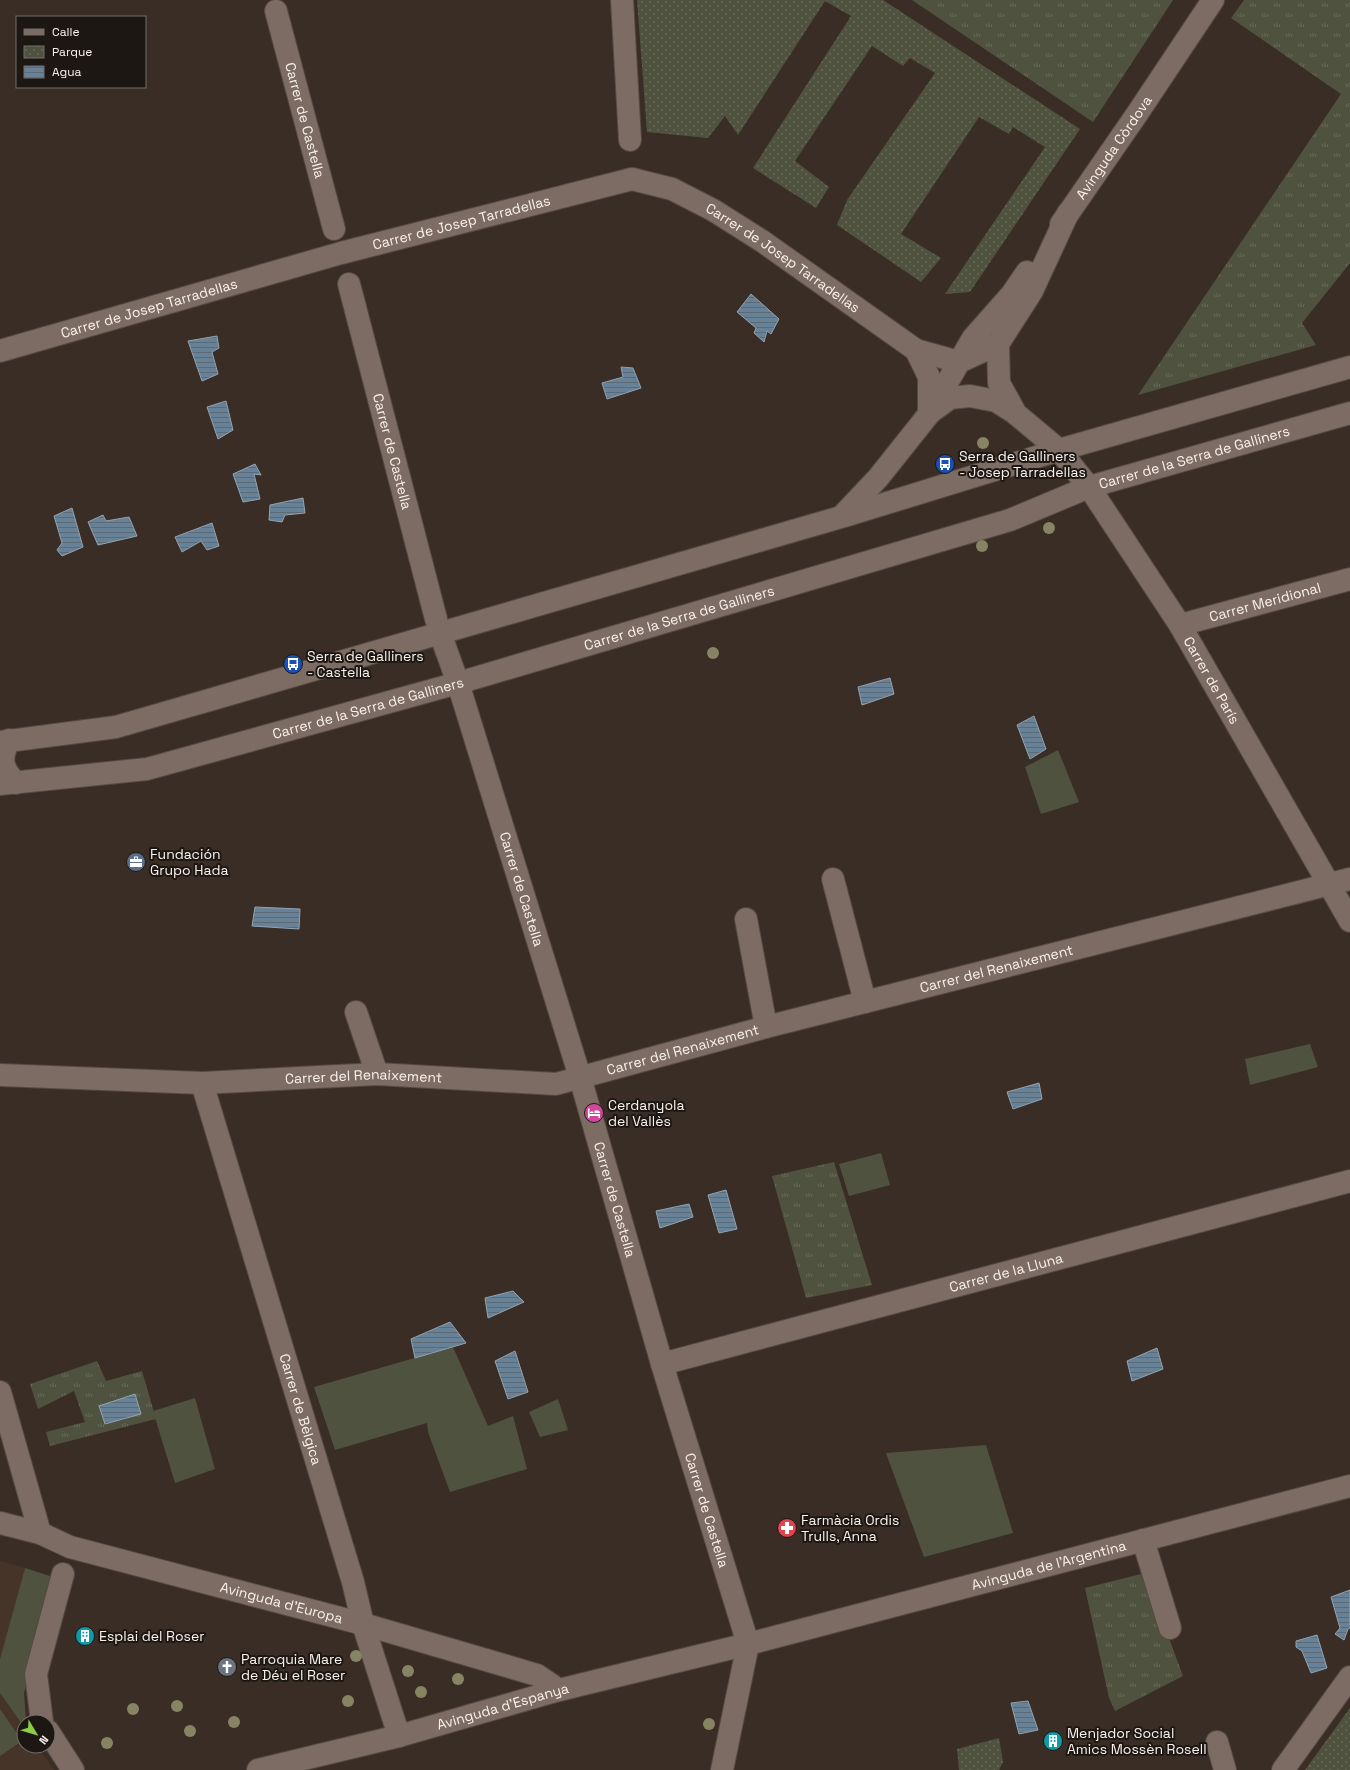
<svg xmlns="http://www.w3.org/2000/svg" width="1350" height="1770" viewBox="0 0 1350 1770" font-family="'Space Grotesk',sans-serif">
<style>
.built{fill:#473428}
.grass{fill:url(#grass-tufts)}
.park{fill:url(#park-dots)}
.garden{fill:#4f523e}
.water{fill:url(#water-rules);stroke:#93a3b0}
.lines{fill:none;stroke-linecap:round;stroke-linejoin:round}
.minor-casing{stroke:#554a43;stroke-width:24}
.minor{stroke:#7c6c63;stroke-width:22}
.tree{fill:#868462}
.labels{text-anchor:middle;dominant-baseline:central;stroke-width:4;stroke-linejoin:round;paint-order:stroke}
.street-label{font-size:14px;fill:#faf1ec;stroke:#1d1713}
.poi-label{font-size:14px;fill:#faf1ec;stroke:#1d1713;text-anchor:start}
</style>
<defs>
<pattern id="grass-tufts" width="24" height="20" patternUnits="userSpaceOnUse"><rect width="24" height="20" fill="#4f523e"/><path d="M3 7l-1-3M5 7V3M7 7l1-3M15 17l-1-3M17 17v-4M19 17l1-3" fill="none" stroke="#696b5a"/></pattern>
<pattern id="park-dots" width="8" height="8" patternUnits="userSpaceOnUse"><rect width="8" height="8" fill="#4f523e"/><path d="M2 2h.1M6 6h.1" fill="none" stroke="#696b5a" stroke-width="1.8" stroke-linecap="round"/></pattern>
<pattern id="water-rules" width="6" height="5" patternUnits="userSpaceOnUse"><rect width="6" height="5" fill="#678197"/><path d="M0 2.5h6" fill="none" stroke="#5c6a77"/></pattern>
</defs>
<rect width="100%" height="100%" fill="#3a2d25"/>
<g class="built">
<polygon points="0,1561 25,1568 0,1659"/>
<polygon points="0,1693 24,1727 24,1746 37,1746 54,1770 0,1770"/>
</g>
<g class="grass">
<polygon points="912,0 1173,0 1093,122"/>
<polygon points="1244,0 1350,0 1350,263 1302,323 1316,345 1138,395 1341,94 1231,18"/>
<polygon points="834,1162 872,1285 806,1298 772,1176"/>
<polygon points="97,1361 106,1381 142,1371 156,1419 50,1446 46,1432 85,1422 74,1391 38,1409 30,1384"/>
<polygon points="1145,1573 1183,1676 1115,1711 1109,1698 1085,1588"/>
</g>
<g class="park">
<polygon points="637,0 883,0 1080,129 970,292 945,294 1045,147 1013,127 1009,134 979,117 901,234 941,258 921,282 837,225 847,200 935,73 910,58 903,66 872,46 795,161 829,187 816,208 753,168 851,16 825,1 738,135 725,116 708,138 647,132"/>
<polygon points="1350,1708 1350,1770 1305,1770"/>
<polygon points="999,1738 1003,1762 999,1770 959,1770 957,1749"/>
</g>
<g class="garden">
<polygon points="1058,750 1079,802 1041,814 1025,767"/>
<polygon points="1310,1044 1318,1067 1250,1085 1245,1059"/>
<polygon points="881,1153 890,1185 849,1196 839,1164"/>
<polygon points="453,1347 488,1426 513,1416 527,1469 450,1492 428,1432 427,1423 335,1450 314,1387"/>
<polygon points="195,1398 215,1469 175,1483 153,1411"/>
<polygon points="558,1399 568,1430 540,1437 529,1412"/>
<polygon points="986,1445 1013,1533 924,1557 886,1453"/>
<polygon points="25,1568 59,1579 24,1693 26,1722 24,1722 24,1727 0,1693 0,1659"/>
<polygon points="0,1709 22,1741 0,1756"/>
</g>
<g class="water">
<polygon points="751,294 779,319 771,334 767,331 764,342 754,333 756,328 737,312"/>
<polygon points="217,336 219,348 212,352 218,374 202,381 188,341"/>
<polygon points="621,367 633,368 641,388 607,399 602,383 623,377"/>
<polygon points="226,401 233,430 218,439 207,407"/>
<polygon points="255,464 261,475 254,474 260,499 243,502 233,474"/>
<polygon points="303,498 305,513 285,515 282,522 269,520 270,505"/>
<polygon points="72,508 83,547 62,556 57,550 62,543 54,516"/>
<polygon points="103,515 106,521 129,517 137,536 98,545 88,522"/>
<polygon points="212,523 219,546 207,550 201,541 182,552 175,537"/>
<polygon points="890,678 894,694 862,705 858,687"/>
<polygon points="1034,716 1046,749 1030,759 1017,725"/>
<polygon points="255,907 300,909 299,929 252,926"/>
<polygon points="1039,1083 1042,1099 1013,1109 1007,1092"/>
<polygon points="726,1190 737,1229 719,1233 708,1195"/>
<polygon points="689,1204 693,1217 660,1228 656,1211"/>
<polygon points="513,1291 524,1302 488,1318 485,1298"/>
<polygon points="450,1322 466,1343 415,1358 411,1339"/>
<polygon points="1157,1348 1163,1369 1132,1381 1127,1361"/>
<polygon points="515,1351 528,1392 508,1399 495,1361"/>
<polygon points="135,1394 141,1414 105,1424 99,1406"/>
<polygon points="1350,1590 1350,1628 1348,1629 1344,1640 1335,1634 1340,1628 1331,1597"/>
<polygon points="1317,1635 1327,1668 1311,1673 1302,1651 1296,1647 1296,1641"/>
<polygon points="1028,1701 1038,1730 1019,1734 1011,1703"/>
</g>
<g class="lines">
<g class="minor-casing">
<g id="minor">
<polyline points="622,0 630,140"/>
<path id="s1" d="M276,11L334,229"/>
<path id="s2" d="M1068,213L1032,291L998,344L999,383L1016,414L1059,450L1089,487L1180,625L1350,921"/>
<path id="s3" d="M1061,224L1137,114L1213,0"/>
<path id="s4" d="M349,284L436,619"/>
<polyline points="916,350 929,377 929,413"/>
<path id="s5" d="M0,351L341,253L632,179L672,189L713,210L762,241L916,350L959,362L998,344"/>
<polyline points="931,412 950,398 970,396 996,401 1015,413"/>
<polyline points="842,516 878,478 929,414 973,338 1012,294 1027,272"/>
<path id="s6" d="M1180,625L1350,579"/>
<path id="s7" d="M440,633L458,683L580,1077L662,1364L748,1644L722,1770"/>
<path d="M9,740C0,759 1,767 16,783"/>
<polyline points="0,742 116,727 848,515 1059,450 1350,367"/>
<path id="s8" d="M0,784L147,769L458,683L1010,520L1089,487L1350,413"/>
<polyline points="833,879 865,1002"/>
<polyline points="746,919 766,1027"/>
<polyline points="356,1012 377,1074"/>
<path id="s9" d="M0,1075L202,1083L377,1074L556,1084L766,1027L1350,879"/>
<path id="s10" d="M202,1083L353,1582L363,1624L399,1736"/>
<path id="s11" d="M662,1364L1350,1181"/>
<polyline points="0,1392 40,1533"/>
<path id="s12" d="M0,1523L40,1533L70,1547L363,1624L537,1675L559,1690"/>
<polyline points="1143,1540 1170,1628"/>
<polyline points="42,1722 36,1674 63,1574"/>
<polyline points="48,1731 73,1770"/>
<polyline points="1217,1742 1225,1770"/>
<path id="s13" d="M258,1770L399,1736L559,1690L748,1644L1350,1486"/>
<polyline points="1283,1770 1350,1677"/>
</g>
</g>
<use href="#minor" class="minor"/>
</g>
<g class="tree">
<circle cx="983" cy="443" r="6"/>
<circle cx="1049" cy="528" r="6"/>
<circle cx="982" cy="546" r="6"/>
<circle cx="713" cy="653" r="6"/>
<circle cx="356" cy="1656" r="6"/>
<circle cx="408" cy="1671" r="6"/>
<circle cx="458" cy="1679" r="6"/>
<circle cx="421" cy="1692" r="6"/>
<circle cx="348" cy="1701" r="6"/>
<circle cx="177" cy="1706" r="6"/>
<circle cx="133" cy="1709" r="6"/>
<circle cx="234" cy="1722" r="6"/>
<circle cx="709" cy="1724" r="6"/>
<circle cx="190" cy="1731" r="6"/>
<circle cx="107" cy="1743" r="6"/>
</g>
<defs>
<g id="bus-disc" transform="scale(1)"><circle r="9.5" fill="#1a4fb4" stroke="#1d1713"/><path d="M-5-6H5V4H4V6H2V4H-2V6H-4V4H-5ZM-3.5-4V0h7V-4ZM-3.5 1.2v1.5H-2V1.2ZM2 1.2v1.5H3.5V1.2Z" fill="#fff"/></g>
<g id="office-disc" transform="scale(1)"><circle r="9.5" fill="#5c6f8a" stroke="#1d1713"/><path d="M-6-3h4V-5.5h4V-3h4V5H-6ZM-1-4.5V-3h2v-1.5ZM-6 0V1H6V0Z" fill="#fff"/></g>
<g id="hotel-disc" transform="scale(1)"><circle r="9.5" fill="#d1479c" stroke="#1d1713"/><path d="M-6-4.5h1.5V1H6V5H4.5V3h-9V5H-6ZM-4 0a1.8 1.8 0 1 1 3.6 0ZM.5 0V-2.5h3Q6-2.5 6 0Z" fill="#fff"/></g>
<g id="pharmacy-disc" transform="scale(1)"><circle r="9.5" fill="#e0444e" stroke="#1d1713"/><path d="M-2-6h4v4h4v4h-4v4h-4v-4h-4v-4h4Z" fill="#fff"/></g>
<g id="building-disc" transform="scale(1)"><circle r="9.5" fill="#0f9aa8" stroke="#1d1713"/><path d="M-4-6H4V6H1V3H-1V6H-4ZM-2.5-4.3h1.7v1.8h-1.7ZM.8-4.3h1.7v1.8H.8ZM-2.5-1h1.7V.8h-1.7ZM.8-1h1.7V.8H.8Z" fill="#fff"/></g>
<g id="church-disc" transform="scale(1)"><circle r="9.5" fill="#6b7280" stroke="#1d1713"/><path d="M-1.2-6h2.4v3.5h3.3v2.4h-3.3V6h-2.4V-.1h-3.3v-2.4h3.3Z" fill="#fff"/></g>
</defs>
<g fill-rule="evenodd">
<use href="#bus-disc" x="945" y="464"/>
<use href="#bus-disc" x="293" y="664"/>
<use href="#office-disc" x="136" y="862"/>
<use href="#hotel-disc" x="594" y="1113"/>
<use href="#pharmacy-disc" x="787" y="1528"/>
<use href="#building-disc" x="85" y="1636"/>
<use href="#church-disc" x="227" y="1667"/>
<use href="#building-disc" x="1053" y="1741"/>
</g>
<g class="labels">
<g class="street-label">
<text stroke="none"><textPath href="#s1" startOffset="113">Carrer de Castella</textPath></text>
<text stroke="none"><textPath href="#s3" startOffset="93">Avinguda Còrdova</textPath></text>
<text stroke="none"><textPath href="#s5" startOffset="479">Carrer de Josep Tarradellas</textPath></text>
<text stroke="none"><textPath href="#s5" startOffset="827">Carrer de Josep Tarradellas</textPath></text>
<text stroke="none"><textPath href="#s5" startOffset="155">Carrer de Josep Tarradellas</textPath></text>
<text stroke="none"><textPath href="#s4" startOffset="173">Carrer de Castella</textPath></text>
<text stroke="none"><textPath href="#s8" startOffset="1241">Carrer de la Serra de Galliners</textPath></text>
<text stroke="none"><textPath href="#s6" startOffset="88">Carrer Meridional</textPath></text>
<text stroke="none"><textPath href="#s8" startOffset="701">Carrer de la Serra de Galliners</textPath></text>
<text stroke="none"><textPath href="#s2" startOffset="556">Carrer de París</textPath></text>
<text stroke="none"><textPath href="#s8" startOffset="377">Carrer de la Serra de Galliners</textPath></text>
<text stroke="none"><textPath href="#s7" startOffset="269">Carrer de Castella</textPath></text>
<text stroke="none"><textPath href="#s9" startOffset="1012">Carrer del Renaixement</textPath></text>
<text stroke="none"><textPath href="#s9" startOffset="688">Carrer del Renaixement</textPath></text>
<text stroke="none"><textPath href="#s9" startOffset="364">Carrer del Renaixement</textPath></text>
<text stroke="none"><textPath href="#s7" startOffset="593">Carrer de Castella</textPath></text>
<text stroke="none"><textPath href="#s11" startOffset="356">Carrer de la Lluna</textPath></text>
<text stroke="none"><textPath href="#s10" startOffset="341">Carrer de Bèlgica</textPath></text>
<text stroke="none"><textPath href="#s7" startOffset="917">Carrer de Castella</textPath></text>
<text stroke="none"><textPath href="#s13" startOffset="817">Avinguda de l'Argentina</textPath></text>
<text stroke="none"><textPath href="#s12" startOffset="293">Avinguda d'Europa</textPath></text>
<text stroke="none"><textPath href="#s13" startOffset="253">Avinguda d'Espanya</textPath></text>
</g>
<g class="poi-label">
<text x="959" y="456">Serra de Galliners<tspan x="959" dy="16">- Josep Tarradellas</tspan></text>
<text x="307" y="656">Serra de Galliners<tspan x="307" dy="16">- Castella</tspan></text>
<text x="150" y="854">Fundación<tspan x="150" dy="16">Grupo Hada</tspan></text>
<text x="608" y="1105">Cerdanyola<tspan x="608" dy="16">del Vallès</tspan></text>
<text x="801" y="1520">Farmàcia Ordis<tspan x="801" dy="16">Trulls, Anna</tspan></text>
<text x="99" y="1636">Esplai del Roser</text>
<text x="241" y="1659">Parroquia Mare<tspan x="241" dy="16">de Déu el Roser</tspan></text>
<text x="1067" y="1733">Menjador Social<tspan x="1067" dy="16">Amics Mossèn Rosell</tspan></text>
</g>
</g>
<rect x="16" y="16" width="130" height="72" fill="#1d1713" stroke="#756e6a"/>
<rect x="24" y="29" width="20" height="6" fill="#7c6c63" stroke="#756e6a"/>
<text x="52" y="36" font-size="12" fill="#faf1ec">Calle</text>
<rect x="24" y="46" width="20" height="12" fill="url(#park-dots)" stroke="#756e6a"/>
<text x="52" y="56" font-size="12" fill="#faf1ec">Parque</text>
<rect x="24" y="66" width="20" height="12" fill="url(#water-rules)" stroke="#756e6a"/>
<text x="52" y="76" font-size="12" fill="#faf1ec">Agua</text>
<g transform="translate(36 1734) rotate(128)"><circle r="19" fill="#1d1713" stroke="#756e6a"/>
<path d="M0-3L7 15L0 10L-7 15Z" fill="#8bce46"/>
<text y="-6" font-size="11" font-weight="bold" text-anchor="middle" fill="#faf1ec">N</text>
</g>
</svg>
